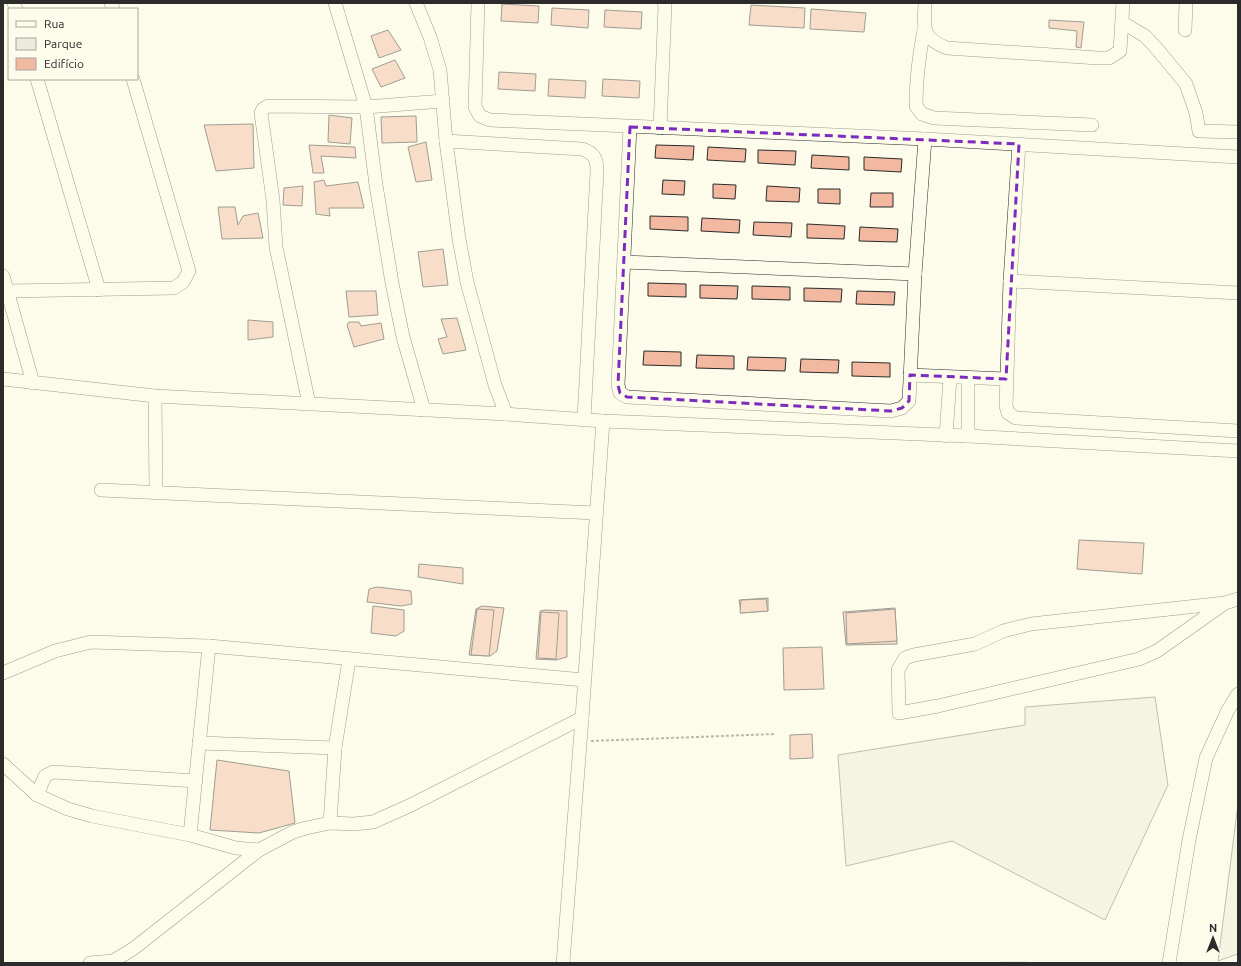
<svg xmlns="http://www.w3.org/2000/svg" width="1241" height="966" viewBox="0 0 1241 966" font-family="Ubuntu,sans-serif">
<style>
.green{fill:#ecebdb;stroke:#74746e}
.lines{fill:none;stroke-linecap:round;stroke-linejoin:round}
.stream{stroke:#d8d7c9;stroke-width:3.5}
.building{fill:#f2b8a0;stroke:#2b2b2b}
.minor-casing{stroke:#2b2b2b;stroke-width:14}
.path{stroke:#6a6964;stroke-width:2;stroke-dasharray:3 2;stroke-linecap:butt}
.minor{stroke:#fdfbea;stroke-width:13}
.marked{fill:none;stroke:#7b2cbf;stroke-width:3;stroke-dasharray:8 5;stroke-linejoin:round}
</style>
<rect width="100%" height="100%" fill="#fdfbea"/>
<g class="green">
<polygon points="1155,697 1168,785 1105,920 952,841 846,866 838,755 1025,725 1025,707"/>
<polygon points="1238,804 1238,954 1218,961"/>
</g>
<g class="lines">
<polyline class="stream" points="1003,963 1026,963"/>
</g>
<g class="building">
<polygon points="502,4 539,6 538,23 501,21"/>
<polygon points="751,5 805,8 804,28 749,25"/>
<polygon points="552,8 589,10 588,28 551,25"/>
<polygon points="811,9 866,13 864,32 810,29"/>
<polygon points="605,10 642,12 641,29 604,27"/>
<polygon points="1049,20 1084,22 1081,48 1076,47 1077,31 1049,28"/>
<polygon points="388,30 401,50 379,58 371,36"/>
<polygon points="395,60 405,78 381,87 372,69"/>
<polygon points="499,72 536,74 535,91 498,89"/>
<polygon points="549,79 586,81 585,98 548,96"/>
<polygon points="603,79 640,81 639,98 602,96"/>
<polygon points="329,115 352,118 350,144 328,142"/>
<polygon points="416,116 417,142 382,143 381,117"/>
<polygon points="253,124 254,168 216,171 204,125"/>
<polygon points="426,142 432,180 416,182 408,147"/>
<polygon points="309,145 355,147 356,158 321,156 324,173 313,173"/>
<polygon points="656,145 694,146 693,160 655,158"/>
<polygon points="708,147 746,149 745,162 707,160"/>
<polygon points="758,150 796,151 795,165 758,163"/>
<polygon points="812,155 849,157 849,170 811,168"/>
<polygon points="864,157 902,159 901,172 864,170"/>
<polygon points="324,180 326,186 358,182 364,208 329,208 330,216 316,214 314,182"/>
<polygon points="663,180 685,181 684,195 662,194"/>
<polygon points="713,184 736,185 735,199 713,198"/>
<polygon points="303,186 302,206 283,205 284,188"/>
<polygon points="767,186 800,188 799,202 766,201"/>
<polygon points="818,189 840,189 840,204 818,203"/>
<polygon points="871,193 893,193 893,207 870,207"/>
<polygon points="218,207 235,207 238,225 243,216 258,213 263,238 222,239"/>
<polygon points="650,216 688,217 688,231 650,229"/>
<polygon points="702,218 740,220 739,233 701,231"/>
<polygon points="754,222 792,223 791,237 753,235"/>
<polygon points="807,224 845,226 844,239 807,238"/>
<polygon points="860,227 898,229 897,242 859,241"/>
<polygon points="443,249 448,285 423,287 418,252"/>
<polygon points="648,283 686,284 686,297 648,296"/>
<polygon points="700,285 738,286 737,299 700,298"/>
<polygon points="752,286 790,287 790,300 752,299"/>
<polygon points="804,288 842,289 841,302 804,301"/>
<polygon points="346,291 376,291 378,315 349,317"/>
<polygon points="857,291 895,292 894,305 856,304"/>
<polygon points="457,318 466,350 443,354 438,339 447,337 441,319"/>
<polygon points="248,320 273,322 273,337 248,340"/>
<polygon points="349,322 359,322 361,326 381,323 384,339 354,347 347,325"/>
<polygon points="644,351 681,352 681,366 643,365"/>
<polygon points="697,355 734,356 734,369 696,368"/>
<polygon points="748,357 786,358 785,371 747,370"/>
<polygon points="801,359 839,360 838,373 800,372"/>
<polygon points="852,362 890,363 890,377 852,376"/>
<polygon points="1079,540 1144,543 1142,574 1077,569"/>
<polygon points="419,564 463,568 463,584 418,577"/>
<polygon points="377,587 411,591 412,604 401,606 367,602 369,589"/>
<polygon points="768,598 768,611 741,613 739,600"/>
<polygon points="766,599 768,611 740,613 741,600"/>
<polygon points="373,606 404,610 404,631 396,636 371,633"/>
<polygon points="482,606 504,608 497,651 490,656 469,655 476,609"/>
<polygon points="895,608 897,644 846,645 843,612"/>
<polygon points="477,609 494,610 489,656 471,655"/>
<polygon points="895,609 897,641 847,644 846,613"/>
<polygon points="545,610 567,611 567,657 556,660 536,659 540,611"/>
<polygon points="541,612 559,613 556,659 538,658"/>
<polygon points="822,647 824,689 784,690 783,648"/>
<polygon points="812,734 813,758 790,759 790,735"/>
<polygon points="217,760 289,771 295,823 259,833 210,830"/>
</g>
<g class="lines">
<g class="minor-casing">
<g id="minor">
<polyline points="14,3 16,9"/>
<polyline points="111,3 113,9"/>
<polyline points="335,3 366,107 376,185 392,283 403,337 424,410"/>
<polyline points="416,3 430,37 440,70 446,141 459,239 467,282 495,385 506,414"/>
<polyline points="478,3 475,107 480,116 490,120 925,139 1238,157"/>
<path d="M925,3C924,27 921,38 947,48L1098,58H1109L1120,51L1123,3"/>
<polyline points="1123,23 1145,36 1158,50 1186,84 1196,113 1199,131 1238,132"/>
<path d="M924,30C919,55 916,80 916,106L922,114L934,118L1092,125"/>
<polyline points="1185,30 1186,3"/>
<polyline points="37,79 99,290"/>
<polyline points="630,127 618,385 620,393 627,397 891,411 902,408 909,401 915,274 925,139"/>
<polyline points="660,128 665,5 664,3"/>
<path d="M446,141L582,149C594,153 597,158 597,171L584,419"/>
<polyline points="1019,144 1010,281 1006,406 1008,413 1016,418 1238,431"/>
<polyline points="624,262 915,274"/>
<polyline points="3,276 33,383"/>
<polyline points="1010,281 1238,293"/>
<polyline points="8,291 174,288 183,282 189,271 133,79"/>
<polyline points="910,375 1006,379"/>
<polyline points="3,379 155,396 506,414 603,421 968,436 1238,451"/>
<polyline points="155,396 156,493"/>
<polyline points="309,404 276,247 273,200 261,113 263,109 268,106 366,107 443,101"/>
<polyline points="946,436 950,378"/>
<polyline points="968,436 968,379"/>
<polyline points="101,490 596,513"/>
<polyline points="1225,603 1157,651 1139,659 938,706 899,713 898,670 905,658 914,655 975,644 1003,631 1031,624 1225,603 1238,599"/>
<polyline points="3,673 55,651 91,642 209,646 584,680"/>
<polyline points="199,743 335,748"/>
<polyline points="3,764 37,795 68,809 92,816 190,835 236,848 259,850"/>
<polyline points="37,795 45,776 53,772 196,781"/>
<polyline points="330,823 335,748 349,660"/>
<polyline points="190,835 209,646"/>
<polyline points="90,963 113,961 133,949 259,850 293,832 306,828 330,823 354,824 373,822 409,806 582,718 603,421"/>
<polyline points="563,963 582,718"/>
<polyline points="1169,963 1189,840 1206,758 1228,710 1238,694"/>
</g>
</g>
<polyline class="path" points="591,741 775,734"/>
<use href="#minor" class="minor"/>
</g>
<path d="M0 0H1241V966H0ZM630,127L1019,144L1006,379L910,375L909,401L902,408L891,411L627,397L620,393L618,385Z" fill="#fdfbea" fill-opacity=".55" fill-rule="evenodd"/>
<path class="marked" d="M630,127L1019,144L1006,379L910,375L909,401L902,408L891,411L627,397L620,393L618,385Z"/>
<rect width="1241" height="966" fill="none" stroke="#2b2b2b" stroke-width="8"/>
<rect x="8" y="8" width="130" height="72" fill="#fdfbea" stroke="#a9a89e"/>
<rect x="16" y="21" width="20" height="6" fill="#fdfbea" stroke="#a9a89e"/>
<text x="44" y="28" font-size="12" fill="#2b2b2b">Rua</text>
<rect x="16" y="38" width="20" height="12" fill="#ecebdb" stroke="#a9a89e"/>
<text x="44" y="48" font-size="12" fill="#2b2b2b">Parque</text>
<rect x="16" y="58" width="20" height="12" fill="#f2b8a0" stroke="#a9a89e"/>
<text x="44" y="68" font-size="12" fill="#2b2b2b">Edifício</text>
<g transform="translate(1213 938)" stroke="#fdfbea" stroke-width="3" paint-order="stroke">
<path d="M0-3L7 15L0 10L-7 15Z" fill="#2b2b2b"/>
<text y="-6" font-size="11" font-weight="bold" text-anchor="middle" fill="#2b2b2b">N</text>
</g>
</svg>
